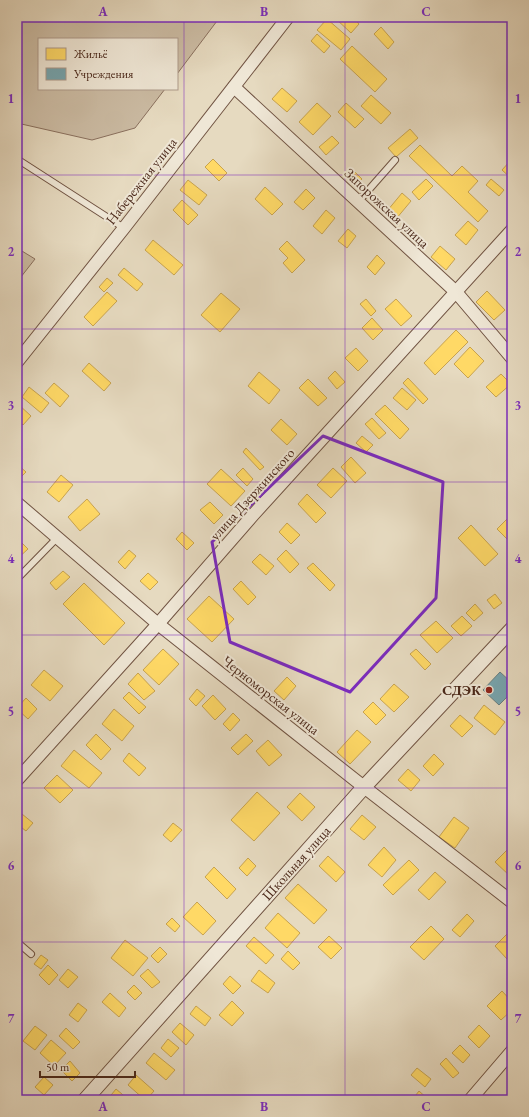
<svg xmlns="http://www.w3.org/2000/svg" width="529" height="1117" viewBox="0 0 529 1117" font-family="'EB Garamond',serif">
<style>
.green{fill:#cbbba3;stroke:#8a705e}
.homes{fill:#ffd966;stroke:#c8a34f}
.public{fill:#76a5af;stroke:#687f82}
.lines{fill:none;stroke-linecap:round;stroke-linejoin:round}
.service-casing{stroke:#705342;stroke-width:8}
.minor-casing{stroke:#705342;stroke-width:14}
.tertiary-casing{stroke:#705342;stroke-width:16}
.service{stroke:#efe7d6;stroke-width:6}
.minor{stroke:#efe7d6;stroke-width:12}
.tertiary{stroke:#efe7d6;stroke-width:14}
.marked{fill:none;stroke:#7b2cbf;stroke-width:3;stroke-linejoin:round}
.grid{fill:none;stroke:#7b2cbf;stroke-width:1;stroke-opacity:0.55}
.poi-dot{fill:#8f2418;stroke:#efe7d6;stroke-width:1.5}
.labels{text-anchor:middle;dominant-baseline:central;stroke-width:4;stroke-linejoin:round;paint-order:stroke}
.street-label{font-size:14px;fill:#492618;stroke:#efe7d6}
.poi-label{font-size:14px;font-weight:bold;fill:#492618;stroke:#efe7d6;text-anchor:end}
.neatline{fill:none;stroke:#7b2cbf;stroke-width:1.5}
.grid-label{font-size:13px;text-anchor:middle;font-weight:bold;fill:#7b2cbf}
</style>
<rect width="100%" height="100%" fill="#e6dac0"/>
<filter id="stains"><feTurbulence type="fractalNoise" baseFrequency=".005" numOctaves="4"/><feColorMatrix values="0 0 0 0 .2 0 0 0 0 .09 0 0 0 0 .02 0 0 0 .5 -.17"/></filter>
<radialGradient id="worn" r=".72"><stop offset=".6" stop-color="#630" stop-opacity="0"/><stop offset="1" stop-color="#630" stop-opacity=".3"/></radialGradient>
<g class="green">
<polygon points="17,17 220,17 177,74 177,39 39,39 39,89 165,89 135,128 92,140 17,123"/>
<polygon points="17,248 35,259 17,282"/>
</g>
<g class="homes">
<polygon points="336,17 353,17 359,24 351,33 335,18"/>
<polygon points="327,19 350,39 341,50 317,30"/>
<polygon points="381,27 394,42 388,49 374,34"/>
<polygon points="317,34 330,46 324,53 311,41"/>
<polygon points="352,46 387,79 375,92 340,59"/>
<polygon points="282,88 297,101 287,112 272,99"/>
<polygon points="371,95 391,113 381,124 361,106"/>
<polygon points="317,103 331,116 313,135 299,122"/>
<polygon points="346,103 364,119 355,128 338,112"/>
<polygon points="410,129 418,138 396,157 388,148"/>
<polygon points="332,136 339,143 326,155 319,147"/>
<polygon points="420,145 452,176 462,166 478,181 468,192 488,211 478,222 409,156"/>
<polygon points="213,159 227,173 219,181 205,167"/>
<polygon points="510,161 512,163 512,179 502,170"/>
<polygon points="352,169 362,179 355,186 345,176"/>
<polygon points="426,179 433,186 419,200 412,192"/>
<polygon points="491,179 504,190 499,196 486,185"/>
<polygon points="188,180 207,195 199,205 180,190"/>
<polygon points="265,187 283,204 272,215 255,199"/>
<polygon points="306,189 315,198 303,210 294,202"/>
<polygon points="402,193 411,201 396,219 387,211"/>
<polygon points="182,200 198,215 188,225 173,210"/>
<polygon points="326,210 335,218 322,234 313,226"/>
<polygon points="468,221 478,230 466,245 455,235"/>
<polygon points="348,229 356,236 347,248 338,241"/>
<polygon points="153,240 183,265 174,275 145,250"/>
<polygon points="287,241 305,260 292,273 283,263 288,258 279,249"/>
<polygon points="440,246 455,259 446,270 431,257"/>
<polygon points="377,255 385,263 375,275 367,267"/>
<polygon points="124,268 143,284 137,291 118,275"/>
<polygon points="107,278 113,283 104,292 99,287"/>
<polygon points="487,291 505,310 494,320 476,302"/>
<polygon points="107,292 117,301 93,326 84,317"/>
<polygon points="221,293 240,309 220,332 201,315"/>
<polygon points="366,299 376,311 371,316 360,304"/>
<polygon points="396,299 412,316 401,326 385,309"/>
<polygon points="372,318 383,330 373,340 362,328"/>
<polygon points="456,330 468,342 435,375 424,363"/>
<polygon points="470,347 484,361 468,378 454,364"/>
<polygon points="356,348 368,361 358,371 345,358"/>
<polygon points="89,363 111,383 104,391 82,371"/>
<polygon points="335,371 345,382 337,389 328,378"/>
<polygon points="259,372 280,390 269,404 248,386"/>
<polygon points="501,374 511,384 496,397 486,387"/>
<polygon points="408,378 428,399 423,404 403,383"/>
<polygon points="308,379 327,398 318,406 299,388"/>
<polygon points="54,383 69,396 60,407 45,393"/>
<polygon points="29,387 49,403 41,413 22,397"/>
<polygon points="402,388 416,400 407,410 393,398"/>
<polygon points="17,404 18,404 31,416 23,425 17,420"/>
<polygon points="385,405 409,429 400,439 375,414"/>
<polygon points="372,418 386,433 379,439 365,424"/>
<polygon points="281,419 297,434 287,445 271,430"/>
<polygon points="362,436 373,445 366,452 356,443"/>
<polygon points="246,448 264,467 260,470 243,452"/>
<polygon points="351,457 366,473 355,483 341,467"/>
<polygon points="17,464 26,472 17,481"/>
<polygon points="243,468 253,479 247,486 236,475"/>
<polygon points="333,468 347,481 331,498 317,485"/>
<polygon points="221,469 245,491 231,506 207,484"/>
<polygon points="61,475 73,485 59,502 47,492"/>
<polygon points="307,494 326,513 316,523 298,504"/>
<polygon points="87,499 100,514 80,531 68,517"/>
<polygon points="210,502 223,515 214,524 200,510"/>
<polygon points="512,514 512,544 497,529"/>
<polygon points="287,523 300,535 291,544 279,532"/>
<polygon points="471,525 498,554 485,566 458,538"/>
<polygon points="182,532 194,543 187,550 176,539"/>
<polygon points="18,539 28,549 17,559 17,540"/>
<polygon points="129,550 136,556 125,569 118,562"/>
<polygon points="286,550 299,564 290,573 277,559"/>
<polygon points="260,554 274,566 266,575 252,562"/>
<polygon points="313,563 335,585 330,591 307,568"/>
<polygon points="63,571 70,577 56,590 50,583"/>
<polygon points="148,573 158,582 150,590 140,581"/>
<polygon points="241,581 256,597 248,605 233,589"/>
<polygon points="84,583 125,623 104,645 63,604"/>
<polygon points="495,594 502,603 494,609 487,600"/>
<polygon points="209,596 234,619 212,642 187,619"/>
<polygon points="475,604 483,613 474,621 466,613"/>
<polygon points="462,616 472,626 461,636 451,626"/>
<polygon points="436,621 453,638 437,653 420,635"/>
<polygon points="163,649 179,664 159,685 143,670"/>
<polygon points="416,649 431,664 425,670 410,654"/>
<polygon points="44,670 63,686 50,701 31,685"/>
<polygon points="138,673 155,691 144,700 128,684"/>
<polygon points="287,677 296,686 284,700 274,691"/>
<polygon points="394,684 409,697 394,712 380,699"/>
<polygon points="197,689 205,696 196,706 189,699"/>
<polygon points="129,692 146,707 139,714 123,698"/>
<polygon points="213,695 226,709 215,720 202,706"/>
<polygon points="26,698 37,709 28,719 17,709 17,708"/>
<polygon points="373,702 386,715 376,725 363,712"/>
<polygon points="484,705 505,722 495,735 474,718"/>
<polygon points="114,709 134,726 122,741 102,724"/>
<polygon points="233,713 240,720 230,731 223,724"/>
<polygon points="460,715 473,726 462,737 450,726"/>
<polygon points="357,730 371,742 350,764 337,752"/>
<polygon points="96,734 111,749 101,760 86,745"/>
<polygon points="246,734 253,741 238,755 231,748"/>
<polygon points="268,740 282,755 269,766 256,751"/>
<polygon points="74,750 102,773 89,788 61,766"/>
<polygon points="129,753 146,768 139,776 123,761"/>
<polygon points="434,754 444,764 433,776 423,766"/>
<polygon points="408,769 420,780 411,791 398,780"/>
<polygon points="57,775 73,790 60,803 44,788"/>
<polygon points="257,792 280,813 254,841 231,820"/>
<polygon points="300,793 315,807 302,821 287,807"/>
<polygon points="22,814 33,823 26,831 17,824 17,820"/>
<polygon points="362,815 376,827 364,840 350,829"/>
<polygon points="454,817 469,828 455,848 439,837"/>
<polygon points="173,823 182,830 171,842 163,835"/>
<polygon points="384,847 396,860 382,877 368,865"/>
<polygon points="508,849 512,853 512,874 510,876 495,862"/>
<polygon points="328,856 345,872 336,882 319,866"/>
<polygon points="248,858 256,866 247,876 239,868"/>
<polygon points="409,860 419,870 393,895 383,885"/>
<polygon points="214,867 236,889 227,899 205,877"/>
<polygon points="435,872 446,882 429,900 418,890"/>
<polygon points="298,884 327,910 314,924 285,898"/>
<polygon points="197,902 216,921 203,935 183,917"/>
<polygon points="278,913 300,933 287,948 265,928"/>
<polygon points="467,914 474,921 460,937 452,930"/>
<polygon points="172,918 180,926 175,932 166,924"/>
<polygon points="431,926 444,939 424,960 410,947"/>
<polygon points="507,934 512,939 512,954 507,959 495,946"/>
<polygon points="329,936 342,948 331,959 318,947"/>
<polygon points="254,937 274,955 266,964 246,946"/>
<polygon points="125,940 148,958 133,976 111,958"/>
<polygon points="160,947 167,954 158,963 151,956"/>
<polygon points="288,951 300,963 293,970 281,959"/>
<polygon points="41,955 48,960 41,969 34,964"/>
<polygon points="48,965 58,975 49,985 39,975"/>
<polygon points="68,969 78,977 68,988 59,980"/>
<polygon points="148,969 160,982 152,988 140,976"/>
<polygon points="259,970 275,983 268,993 251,981"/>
<polygon points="230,976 241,986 233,994 223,984"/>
<polygon points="134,985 142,993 135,1000 127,992"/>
<polygon points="502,991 512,1002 512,1010 501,1020 487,1006"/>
<polygon points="110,993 126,1008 119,1017 102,1002"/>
<polygon points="232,1001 244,1013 232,1026 219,1015"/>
<polygon points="78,1003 87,1010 78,1022 69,1015"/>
<polygon points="196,1006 211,1018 205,1026 190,1014"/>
<polygon points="180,1023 194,1035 186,1045 172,1032"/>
<polygon points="479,1025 490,1036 479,1048 468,1037"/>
<polygon points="35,1026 47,1035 35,1050 23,1041"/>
<polygon points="66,1028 80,1042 73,1049 59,1036"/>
<polygon points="168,1039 179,1048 171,1057 161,1048"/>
<polygon points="51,1040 66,1053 54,1066 40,1053"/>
<polygon points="460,1045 470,1055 463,1063 452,1053"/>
<polygon points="154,1053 175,1070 166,1080 146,1063"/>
<polygon points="446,1058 459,1073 453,1078 440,1064"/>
<polygon points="70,1061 80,1073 72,1081 61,1070"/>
<polygon points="417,1068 431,1079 425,1087 411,1075"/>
<polygon points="136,1075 154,1091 146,1100 145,1100 128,1085"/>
<polygon points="44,1077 53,1085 44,1095 35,1087"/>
<polygon points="17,1089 27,1100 17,1100"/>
<polygon points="116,1089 129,1100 107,1100"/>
<polygon points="419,1091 429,1100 412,1100"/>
</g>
<polygon class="public" points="500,672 512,683 512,692 499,705 483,690"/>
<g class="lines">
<g class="service-casing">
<g id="service">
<polyline points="17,159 124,228"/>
<polyline points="358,202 395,160"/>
<polyline points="17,579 57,538"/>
<polyline points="17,942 31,954"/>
</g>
</g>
<g class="minor-casing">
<g id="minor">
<polyline points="234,87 456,292 512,358"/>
<polyline points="17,362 124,228 288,17"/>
<polyline points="17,503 158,624 364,787 512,902"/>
<polyline points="17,780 158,624 253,515 512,230"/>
<polyline points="470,1100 512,1051"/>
</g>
</g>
<g class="tertiary-casing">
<polyline id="tertiary" points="85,1100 364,787 512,629"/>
</g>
<use href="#service" class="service"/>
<use href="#minor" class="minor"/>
<use href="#tertiary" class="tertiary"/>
</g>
<path class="marked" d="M323,436L443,482L436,598L350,692L230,642L212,542Z"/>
<path class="grid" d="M184,17V1100M345,17V1100M17,175H512M17,329H512M17,482H512M17,635H512M17,788H512M17,942H512"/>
<circle class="poi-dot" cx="489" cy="690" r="4"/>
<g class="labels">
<g class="street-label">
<text transform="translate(141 181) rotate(-52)">Набережная улица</text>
<text transform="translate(387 208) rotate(43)">Запорожская улица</text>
<text transform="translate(252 494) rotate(-48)">улица Дзержинского</text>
<text transform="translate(271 695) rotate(38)">Черноморская улица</text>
<text transform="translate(296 863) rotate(-48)">Школьная улица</text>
</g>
<g class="poi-label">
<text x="481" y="690">СДЭК</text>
</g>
</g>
<rect width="529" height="1117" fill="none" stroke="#e6dac0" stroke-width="44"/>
<rect x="38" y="38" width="140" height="52" fill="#efe7d6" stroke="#ad9a8a"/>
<rect x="46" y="48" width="20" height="12" fill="#ffd966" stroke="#ad9a8a"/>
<text x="74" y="58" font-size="12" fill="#492618">Жильё</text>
<rect x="46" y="68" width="20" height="12" fill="#76a5af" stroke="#ad9a8a"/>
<text x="74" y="78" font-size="12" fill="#492618">Учреждения</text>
<path d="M40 1071v6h95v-6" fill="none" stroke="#492618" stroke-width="2"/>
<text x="46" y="1071" font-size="12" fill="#492618" stroke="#efe7d6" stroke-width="3" paint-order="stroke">50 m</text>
<rect x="22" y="22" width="485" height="1073" class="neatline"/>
<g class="grid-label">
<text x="103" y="16">A</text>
<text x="264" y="16">B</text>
<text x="426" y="16">C</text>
<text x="11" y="103">1</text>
<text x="518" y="103">1</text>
<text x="11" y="256">2</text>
<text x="518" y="256">2</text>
<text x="11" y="410">3</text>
<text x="518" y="410">3</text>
<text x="11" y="563">4</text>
<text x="518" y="563">4</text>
<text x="11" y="716">5</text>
<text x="518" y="716">5</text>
<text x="11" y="870">6</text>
<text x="518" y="870">6</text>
<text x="11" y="1023">7</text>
<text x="518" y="1023">7</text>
<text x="103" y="1111">A</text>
<text x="264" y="1111">B</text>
<text x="426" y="1111">C</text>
</g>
<rect width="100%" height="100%" filter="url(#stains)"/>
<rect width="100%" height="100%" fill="url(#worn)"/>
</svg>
